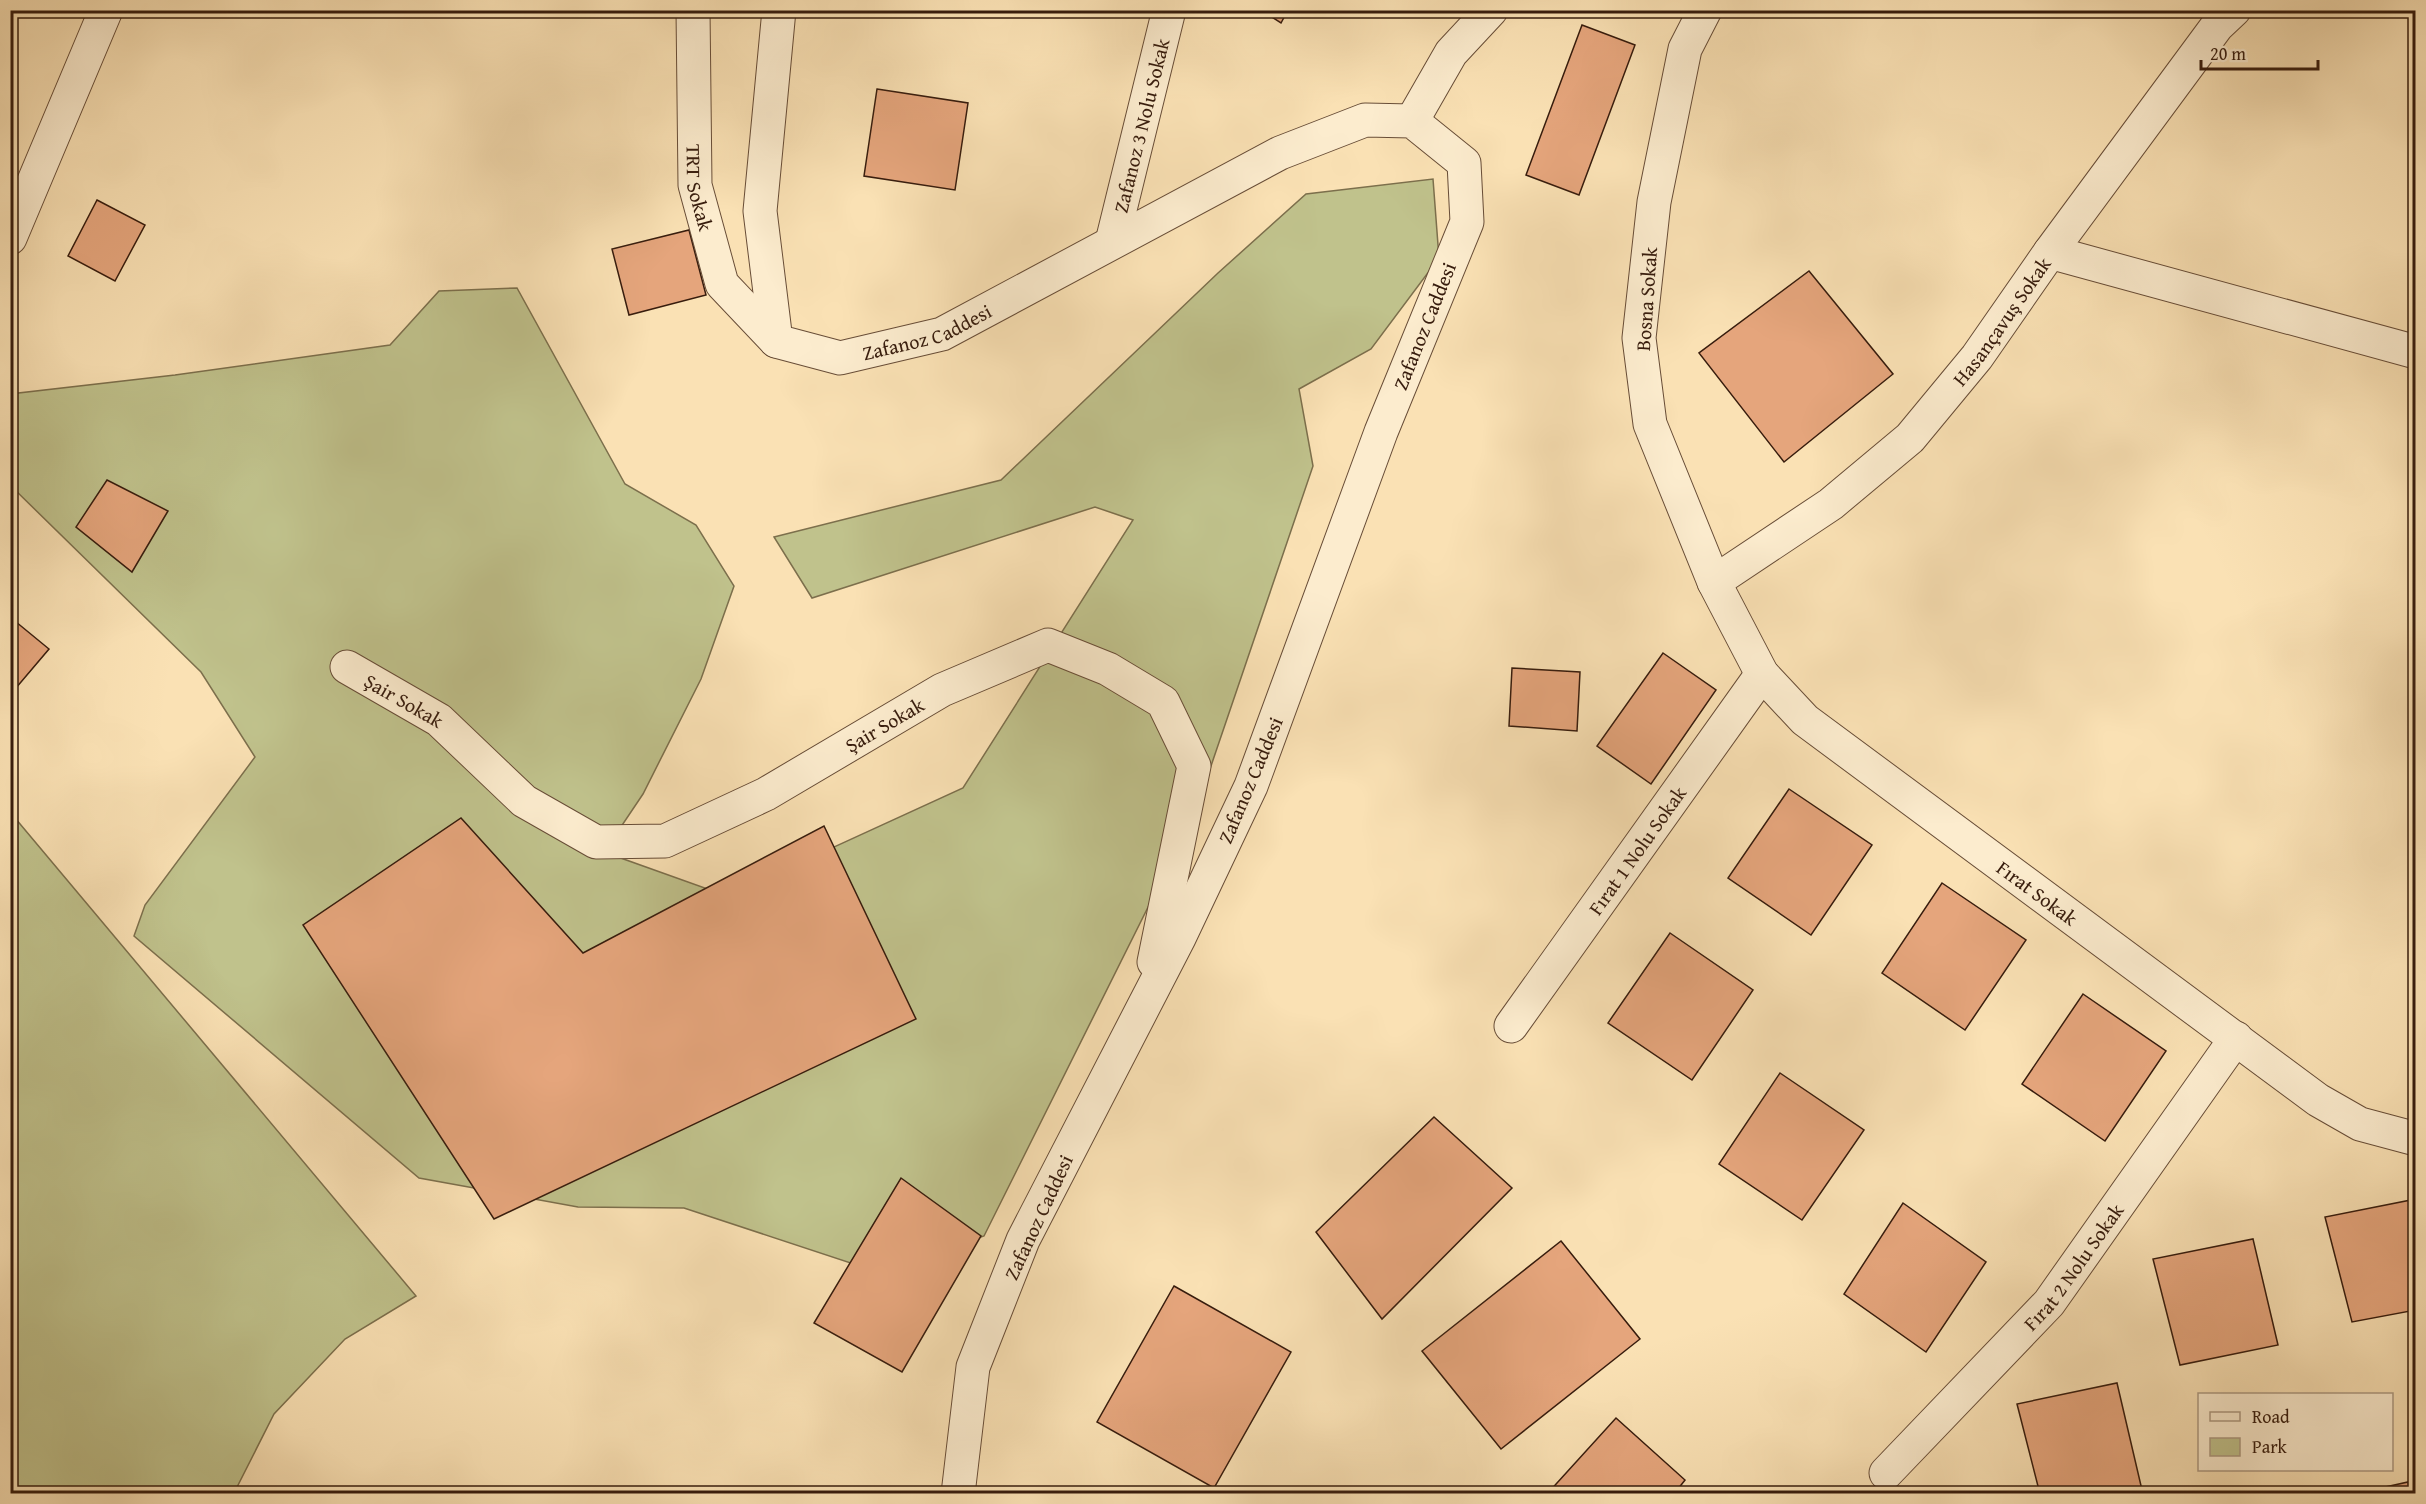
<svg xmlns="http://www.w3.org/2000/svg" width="2426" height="1504" viewBox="0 0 2426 1504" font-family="'Gentium Book Plus',serif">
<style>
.green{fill:#c0c28c;stroke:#7c6f4c;stroke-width:1.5}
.building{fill:#e5a57c;stroke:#371c0d;stroke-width:1.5}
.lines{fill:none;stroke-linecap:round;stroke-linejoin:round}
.minor-casing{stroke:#684d37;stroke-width:35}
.minor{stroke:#fcecce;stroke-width:33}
.labels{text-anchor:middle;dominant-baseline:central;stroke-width:5;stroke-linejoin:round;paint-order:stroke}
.street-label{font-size:20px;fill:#371c0d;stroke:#fcecce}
</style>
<rect width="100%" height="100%" fill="#fae1b4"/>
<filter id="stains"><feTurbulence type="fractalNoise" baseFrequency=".00333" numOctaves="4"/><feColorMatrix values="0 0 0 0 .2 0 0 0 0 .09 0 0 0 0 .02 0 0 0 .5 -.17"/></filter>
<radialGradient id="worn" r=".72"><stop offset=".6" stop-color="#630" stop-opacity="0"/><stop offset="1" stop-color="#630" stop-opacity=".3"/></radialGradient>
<g class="green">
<polygon points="1433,179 1439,258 1371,349 1299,389 1313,466 1195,813 984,1236 881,1273 684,1208 578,1207 419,1178 134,936 145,905 255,757 201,672 11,486 10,394 175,375 390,345 439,291 517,288 625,484 696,525 734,586 701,679 643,794 604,852 727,896 963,788 1133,520 1095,507 812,598 774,537 1001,480 1218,273 1306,194"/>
<polygon points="10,812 416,1296 345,1339 274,1414 234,1493 11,1493"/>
</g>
<g class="building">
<polygon points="1261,10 1288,10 1281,23"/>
<polygon points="1582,25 1635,45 1579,195 1526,175"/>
<polygon points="877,89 968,103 955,190 864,176"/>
<polygon points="97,200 145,225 115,281 68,256"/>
<polygon points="689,230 706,295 629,315 612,249"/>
<polygon points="1809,271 1893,374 1784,462 1699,353"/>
<polygon points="107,480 168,511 132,572 76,527"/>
<polygon points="10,617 49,649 10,695"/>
<polygon points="1663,653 1716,690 1651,784 1597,746"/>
<polygon points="1512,668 1580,672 1577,731 1509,726"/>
<polygon points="1789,789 1872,845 1811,935 1728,878"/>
<polygon points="461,818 583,953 824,826 916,1019 494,1219 303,925"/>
<polygon points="1942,883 2026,940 1965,1030 1882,973"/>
<polygon points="1670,933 1753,990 1692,1080 1608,1023"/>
<polygon points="2083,994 2166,1051 2105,1141 2022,1084"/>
<polygon points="1780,1073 1864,1130 1802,1220 1719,1164"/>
<polygon points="1434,1117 1512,1188 1382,1319 1316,1232"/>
<polygon points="901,1178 981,1236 902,1372 814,1323"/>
<polygon points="2416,1199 2416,1310 2352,1322 2325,1217"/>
<polygon points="1903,1203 1986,1262 1926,1352 1844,1294"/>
<polygon points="2253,1239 2278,1345 2180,1365 2153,1259"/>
<polygon points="1561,1241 1640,1339 1501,1449 1422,1351"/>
<polygon points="1174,1286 1291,1352 1214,1488 1097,1422"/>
<polygon points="2117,1383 2142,1490 2124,1494 2040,1494 2017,1404"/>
<polygon points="1616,1418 1685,1480 1674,1494 1547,1494"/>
<polygon points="2408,1482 2411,1494 2354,1494"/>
</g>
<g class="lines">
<g class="minor-casing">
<g id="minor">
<path id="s1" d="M693,10L695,185L722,284L776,341"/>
<path id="s2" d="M779,10L760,211L776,341L840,358L942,334L1280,153L1365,120L1412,121L1464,163L1467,222L1381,432L1251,786L1179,938L1023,1240L973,1367L958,1494"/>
<path id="s3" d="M1705,10L1685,49L1654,202L1639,338L1650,424L1714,582L1762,674L1805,720L2318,1100L2360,1124L2416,1139"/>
<polyline points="1412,121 1451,53 1491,10"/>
<polyline points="10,238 106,10"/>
<path id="s4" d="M1112,242L1169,10"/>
<polyline points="2050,252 2217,26 2234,10"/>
<path id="s5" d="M1714,582L1831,504L1910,438L1977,357L2050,252L2416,352"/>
<path id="s6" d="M347,667L439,720L524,801L596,842L665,841L766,794L942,690L1048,645L1108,669L1163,702L1194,766L1154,962"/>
<path id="s7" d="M1511,1026L1762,674"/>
<path id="s8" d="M1886,1473L2049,1303L2236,1038"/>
</g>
</g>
<use href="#minor" class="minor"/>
</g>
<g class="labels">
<g class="street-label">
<text stroke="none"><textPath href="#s4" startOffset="120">Zafanoz 3 Nolu Sokak</textPath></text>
<text stroke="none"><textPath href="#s1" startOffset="178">TRT Sokak</textPath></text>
<text transform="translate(1646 299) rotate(-86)">Bosna Sokak</text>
<text stroke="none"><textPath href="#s5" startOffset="392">Hasançavuş Sokak</textPath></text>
<text transform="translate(1424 326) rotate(-68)">Zafanoz Caddesi</text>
<text stroke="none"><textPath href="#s2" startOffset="490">Zafanoz Caddesi</textPath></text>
<text stroke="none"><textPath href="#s6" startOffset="66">Şair Sokak</textPath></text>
<text stroke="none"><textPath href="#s6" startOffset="624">Şair Sokak</textPath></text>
<text transform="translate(1250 780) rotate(-67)">Zafanoz Caddesi</text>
<text stroke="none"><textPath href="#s7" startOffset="216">Fırat 1 Nolu Sokak</textPath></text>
<text stroke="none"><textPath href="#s3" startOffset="1050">Fırat Sokak</textPath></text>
<text transform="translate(1038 1217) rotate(-65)">Zafanoz Caddesi</text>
<text stroke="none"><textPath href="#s8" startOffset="279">Fırat 2 Nolu Sokak</textPath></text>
</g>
</g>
<rect width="2426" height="1504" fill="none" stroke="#fae1b4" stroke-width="36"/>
<rect x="12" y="12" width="2402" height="1480" fill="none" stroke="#371c0d" stroke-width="3"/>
<rect x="18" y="18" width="2390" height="1468" fill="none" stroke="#371c0d" stroke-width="1.5"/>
<rect x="2198" y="1393" width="195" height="78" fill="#fcecce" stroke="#ad9981" stroke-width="1.5"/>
<rect x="2210" y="1412" width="30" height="9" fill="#fcecce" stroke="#ad9981" stroke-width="1.5"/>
<text x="2252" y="1423" font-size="18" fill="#371c0d">Road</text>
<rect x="2210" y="1438" width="30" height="18" fill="#c0c28c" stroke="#ad9981" stroke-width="1.5"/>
<text x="2252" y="1453" font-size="18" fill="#371c0d">Park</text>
<path d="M2201 60v9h117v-9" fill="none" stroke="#371c0d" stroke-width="3"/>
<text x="2210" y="60" font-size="18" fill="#371c0d" stroke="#fcecce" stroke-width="4.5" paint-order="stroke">20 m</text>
<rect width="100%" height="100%" filter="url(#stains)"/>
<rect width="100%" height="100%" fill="url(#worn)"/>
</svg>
